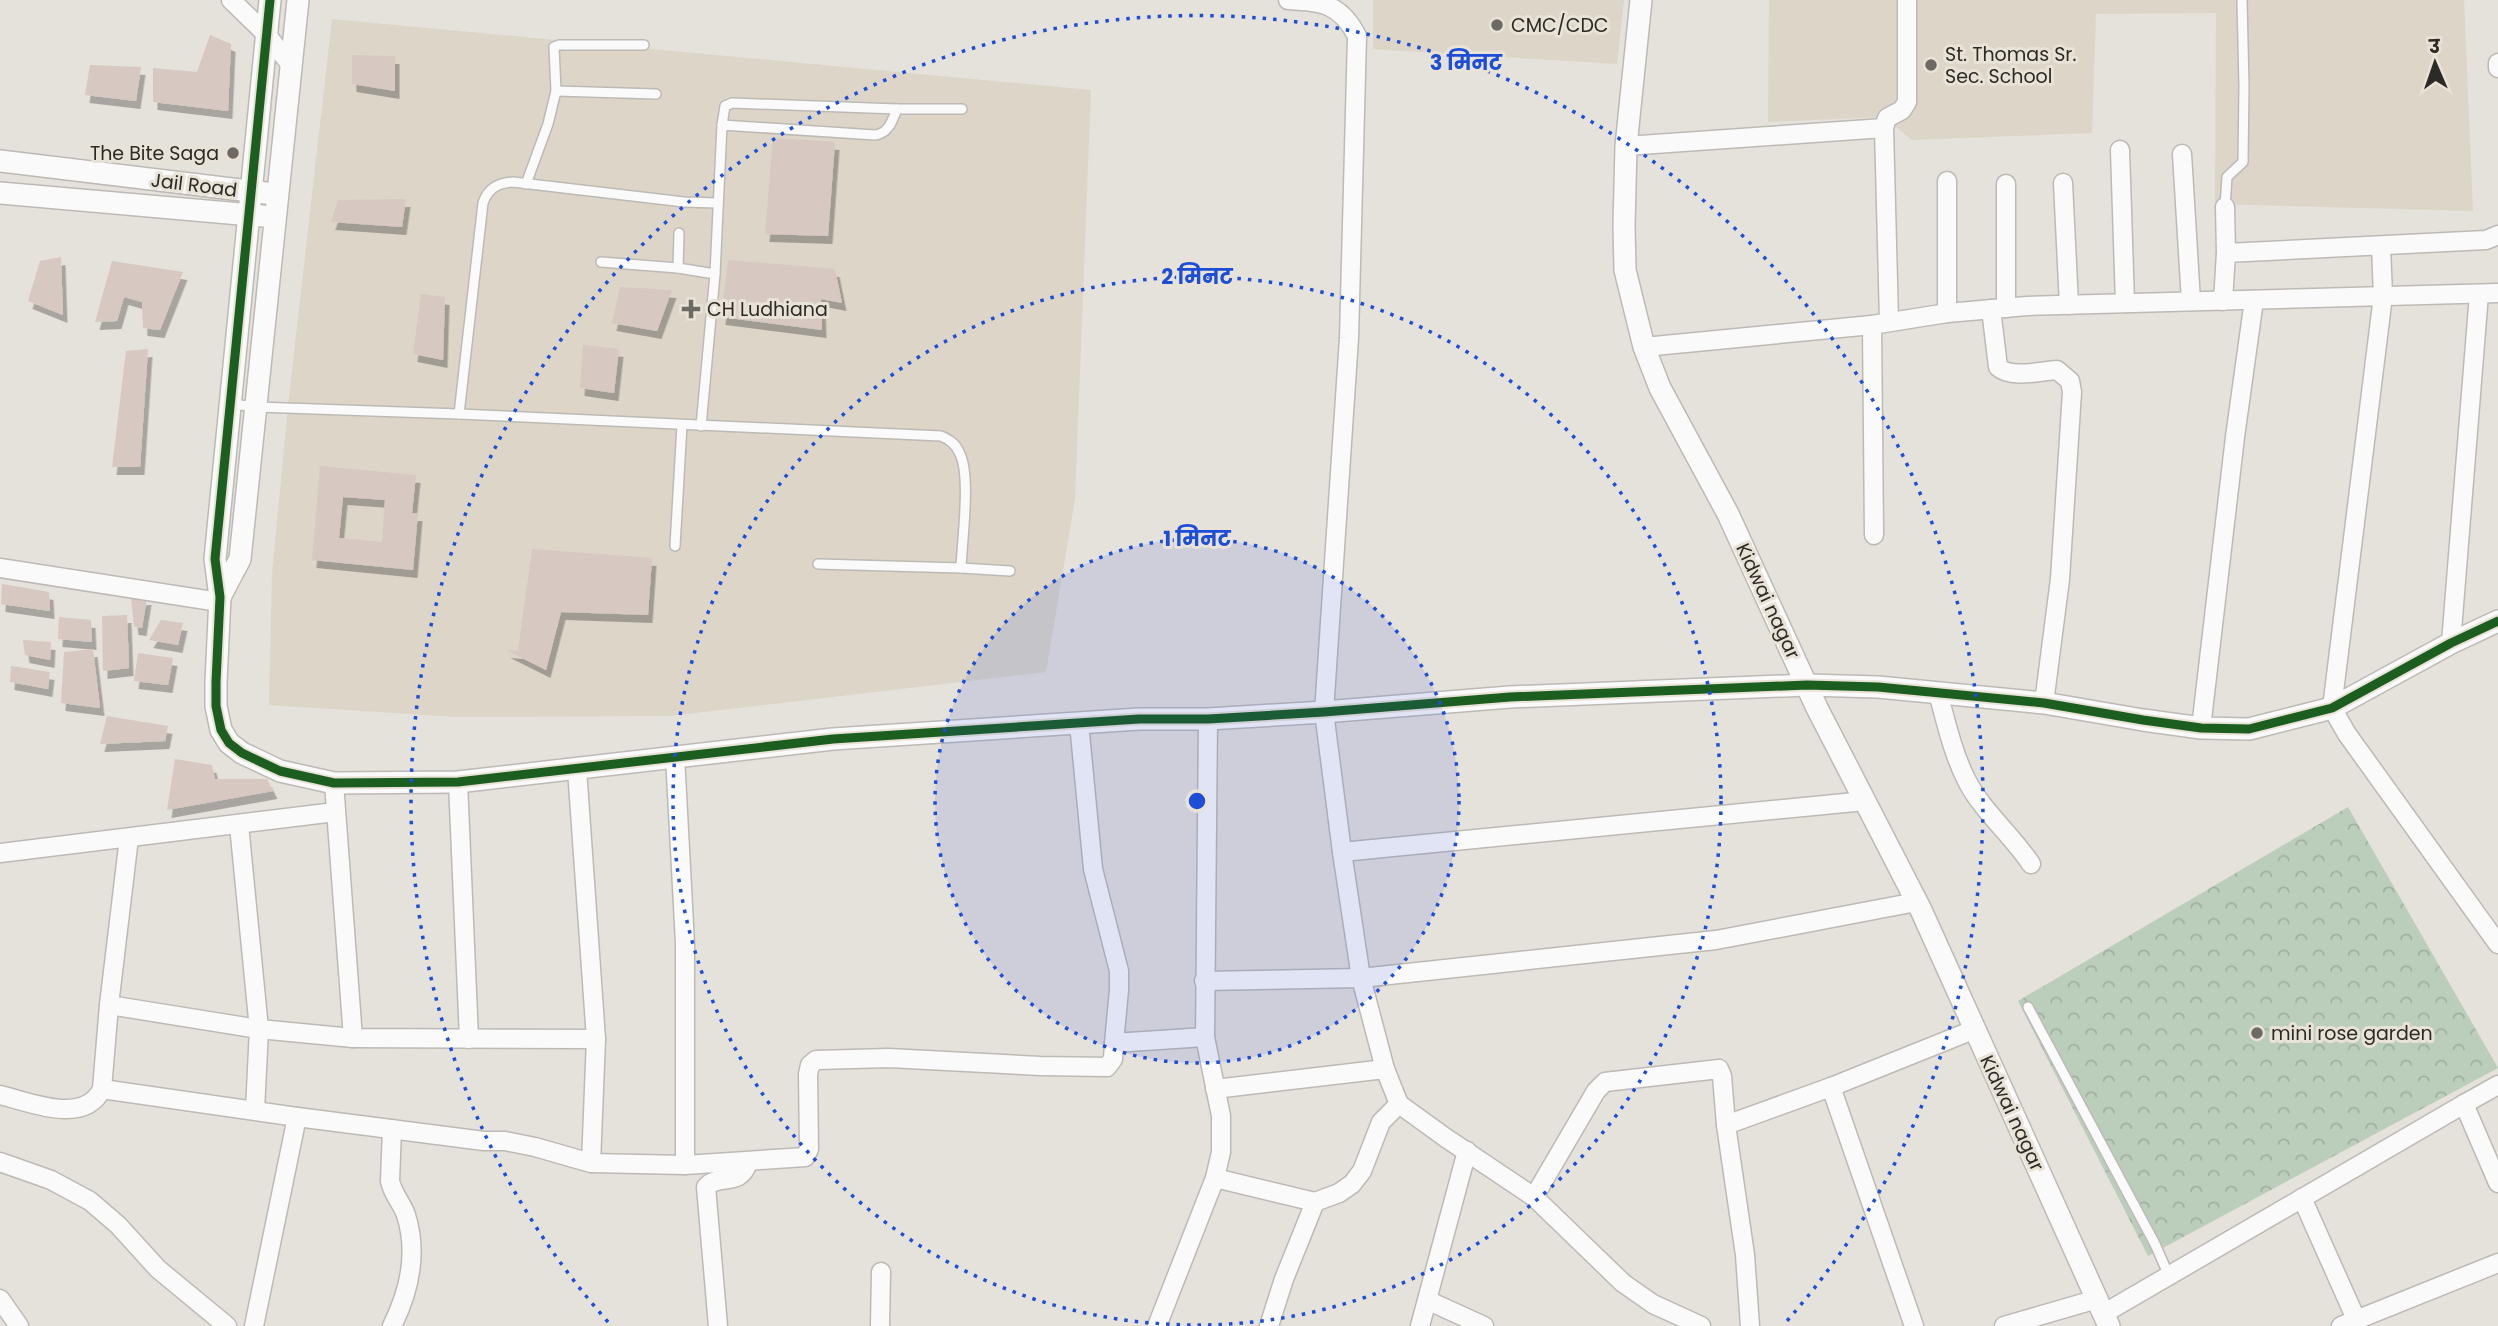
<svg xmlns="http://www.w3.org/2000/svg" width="2498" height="1326" viewBox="0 0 2498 1326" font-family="Poppins,'Noto Sans Devanagari',sans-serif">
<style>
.built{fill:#dcd5c8}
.forest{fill:url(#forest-crowns)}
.building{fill:#d7c8c2;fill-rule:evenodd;filter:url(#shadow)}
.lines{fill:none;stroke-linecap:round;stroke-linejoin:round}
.service-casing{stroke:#bdbab6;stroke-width:12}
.minor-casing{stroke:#bdbab6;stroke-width:21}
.tertiary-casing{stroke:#bdbab6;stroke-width:24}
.service{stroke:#fbfafa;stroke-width:9}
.minor{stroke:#fbfafa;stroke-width:18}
.tertiary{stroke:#fbfafa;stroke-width:21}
.cycleway-casing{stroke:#e9e2d7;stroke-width:13}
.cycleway{stroke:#1b5e20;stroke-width:9}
.ring{fill:none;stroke:#1d4ed8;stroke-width:3.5;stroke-dasharray:3.5 7}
.poi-dot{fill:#6d6a65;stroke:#e9e2d7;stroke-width:2.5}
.labels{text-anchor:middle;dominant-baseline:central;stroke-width:6;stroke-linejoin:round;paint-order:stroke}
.poi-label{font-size:19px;fill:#2c2a26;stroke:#e9e2d7;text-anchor:start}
.street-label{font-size:19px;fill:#2c2a26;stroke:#e9e2d7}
.centre{fill:#1d4ed8;stroke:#e9e2d7;stroke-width:3.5}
.ring-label{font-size:21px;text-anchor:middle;font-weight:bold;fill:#1d4ed8;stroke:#e9e2d7;stroke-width:6;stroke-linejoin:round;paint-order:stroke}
</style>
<defs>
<pattern id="forest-crowns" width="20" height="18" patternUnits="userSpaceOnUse" patternTransform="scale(1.75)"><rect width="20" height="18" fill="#bbcdbb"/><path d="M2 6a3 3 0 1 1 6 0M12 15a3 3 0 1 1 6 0" fill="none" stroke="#a1b0a1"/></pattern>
<filter id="shadow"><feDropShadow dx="4.5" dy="8" stdDeviation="0" flood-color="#0004"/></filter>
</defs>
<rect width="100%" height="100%" fill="#e5e1db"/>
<g class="built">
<polygon points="1373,0 1624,0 1617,64 1373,49"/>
<polygon points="1769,0 2464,0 2473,211 2215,204 2216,13 2096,14 2092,133 1912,140 1884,117 1768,122"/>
<polygon points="332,19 1091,90 1075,499 1046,672 669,716 457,717 269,705 272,574 288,406"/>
</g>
<polygon class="forest" points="2348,807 2498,1068 2148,1256 2018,1001"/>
<g class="building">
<polygon points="210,35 231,44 228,111 153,102 153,68 197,72"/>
<polygon points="352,55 395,56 395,91 352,84"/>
<polygon points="90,65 141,67 136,101 85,95"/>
<polygon points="773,138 835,142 828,236 765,234"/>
<polygon points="406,199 402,227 331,222 338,200"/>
<polygon points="61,257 63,315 28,301 40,261"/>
<polygon points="728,260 835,269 842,303 821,299 822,330 721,317"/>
<polygon points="112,261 183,272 160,330 143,328 142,302 124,297 117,321 95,322"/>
<polygon points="620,287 672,290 657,331 612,323"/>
<polygon points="421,294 445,297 443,360 413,354"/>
<polygon points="583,345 619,349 614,393 580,388"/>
<polygon points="148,349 140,467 112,467 126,351"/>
<path d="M320,466L416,475L412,513H418L413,570L312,560ZM343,497L385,500L382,542L339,538Z"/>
<polygon points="532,549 652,558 648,615 561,612 546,670 506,650 518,651"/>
<polygon points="2,584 49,592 50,611 1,604"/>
<polygon points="147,597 142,628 134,627 131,598"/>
<polygon points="127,615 129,668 103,671 102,616"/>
<polygon points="59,617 91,620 92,642 58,639"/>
<polygon points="161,620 183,623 178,645 149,640"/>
<polygon points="23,640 51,642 50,660 25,655"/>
<polygon points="93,649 100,708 61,703 64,652"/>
<polygon points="138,653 173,658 168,685 134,681"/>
<polygon points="11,666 50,672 48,689 10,682"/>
<polygon points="107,716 168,726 165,741 100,744"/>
<polygon points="175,759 212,765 215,779 267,779 273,791 167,810"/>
</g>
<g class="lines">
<g class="service-casing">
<g id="service">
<polyline points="556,91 656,94"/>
<polyline points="722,125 725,106 732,103 897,109"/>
<polyline points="526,184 548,124 556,91 554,47 559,45 644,45"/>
<polyline points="2225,207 2227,177 2243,162 2244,86 2242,0"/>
<polyline points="601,262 678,268 679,233"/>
<polyline points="678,268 715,274"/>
<path d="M231,404L257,407L459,414L941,436C950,440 956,444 960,454C971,477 962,540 961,568L818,564"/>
<path d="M459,414L483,203C488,188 498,183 513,182L684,202L718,203"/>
<path d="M701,426L715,274L722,125L875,135C889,133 892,121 897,109H962"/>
<polyline points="675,546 682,425"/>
<polyline points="961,568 1010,571"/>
<polyline points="2028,1007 2155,1244 2169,1276"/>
</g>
</g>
<g class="minor-casing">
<g id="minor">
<polyline points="231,0 266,34 290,64"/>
<path d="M1288,0C1322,2 1340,3 1357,36L1349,338L1324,712L1342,852L1361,978L1385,1069L1399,1104L1446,1138L1534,1197L1623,1283L1653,1304L1701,1326"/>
<polyline points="2498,63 2498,68"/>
<polyline points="1626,146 1884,128"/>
<polyline points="2120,150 2125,303"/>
<polyline points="2182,154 2191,301"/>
<polyline points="1947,181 1947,313"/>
<polyline points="2063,183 2069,305"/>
<polyline points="2225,207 2226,253"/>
<polyline points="2381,246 2383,296 2332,708 2347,734 2498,944"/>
<polyline points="2223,301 2226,253 2486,240 2498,235"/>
<polyline points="2006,308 2006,184"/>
<path d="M1991,309L1998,367C2011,379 2041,371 2057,370L2070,381L2072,392L2060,579L2044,703"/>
<polyline points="1889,321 1884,128 1887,118 1902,110 1907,102 1907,0"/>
<polyline points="1872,325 1874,535"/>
<polyline points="1644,347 1872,325 1947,313 2027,306 2498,293"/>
<polyline points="0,568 219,602"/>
<polyline points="2451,643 2479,294"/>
<path d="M1938,693C1946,722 1953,754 1967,781C1983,812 2012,835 2031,864"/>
<polyline points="1079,723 1093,869 1119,971 1119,990 1114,1043"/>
<polyline points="2201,728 2235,437 2254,300"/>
<polyline points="675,756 685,943 685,1165"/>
<polyline points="458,782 469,1039"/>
<polyline points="334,783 353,1038"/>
<polyline points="239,825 259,1029 255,1110"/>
<polyline points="1342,852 1865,801"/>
<polyline points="0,853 335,812"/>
<polyline points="1204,981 1361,978 1716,940 1916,902"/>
<polyline points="109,1005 259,1029 353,1038 596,1039 577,769"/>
<polyline points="1831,1087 1914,1326"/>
<polyline points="102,1089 297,1117 484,1141 505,1141 535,1147 591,1163 685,1165 805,1157 809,1149 808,1074 810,1065 816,1060 889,1058 1040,1066 1107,1067 1113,1059 1114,1043 1205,1037"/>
<polyline points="1215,1089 1385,1069"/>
<path d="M0,1095C30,1102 84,1126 102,1089L109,1005L129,838"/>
<polyline points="2464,1104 2498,1085"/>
<path d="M392,1129L390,1181C393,1195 402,1203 406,1215C418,1253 409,1292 392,1326"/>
<polyline points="0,1162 51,1180 90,1201 118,1225 158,1269 227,1326"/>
<polyline points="591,1163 596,1039"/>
<polyline points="1215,1178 1315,1202"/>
<polyline points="1534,1197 1596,1091 1605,1082 1719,1069 1722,1076 1726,1125"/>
<polyline points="2302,1198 2356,1319"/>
<polyline points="0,1299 19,1326"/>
<polyline points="1429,1301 1484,1326"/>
<polyline points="2103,1314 2464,1104 2498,1183"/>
<polyline points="254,1326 297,1117"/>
<path d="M718,1326L706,1187C718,1173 741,1188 748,1162"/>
<polyline points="880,1326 881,1272"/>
<polyline points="1157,1326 1215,1178 1221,1152 1221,1116 1205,1037 1208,719"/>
<polyline points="1269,1326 1284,1279 1315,1202 1339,1193 1352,1184 1362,1171 1381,1122 1399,1104"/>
<polyline points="1420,1326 1467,1151"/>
<polyline points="1750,1326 1745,1255 1726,1125 1831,1087 1973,1030"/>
<polyline points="2004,1326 2097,1299"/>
<polyline points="2341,1326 2498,1263"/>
</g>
</g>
<g class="tertiary-casing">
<g id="tertiary">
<polyline points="270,0 215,559 220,597 216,682 216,706 221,730 229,743 242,753 280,771 334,783 458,782 833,739 1139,719 1208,719 1324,712 1510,697 1807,685 1878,687 2044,703 2143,720 2201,728 2249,729 2332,708 2451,643 2498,621"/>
<polyline points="1641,0 1626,146 1624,226 1625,270 1644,347 1660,388 1728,514 1817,708 1921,910 2109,1326"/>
<polyline points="0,161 266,193"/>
<polyline points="0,193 263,216"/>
<polyline points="220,597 240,559 298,0"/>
</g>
</g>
<use href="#service" class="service"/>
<use href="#minor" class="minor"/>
<use href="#tertiary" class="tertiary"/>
<g class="cycleway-casing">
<polyline id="cycleway" points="270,0 215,559 220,597 216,682 216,706 221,730 229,743 242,753 280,771 334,783 458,782 833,739 1139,719 1208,719 1324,712 1510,697 1807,685 1878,687 2044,703 2143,720 2201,728 2249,729 2332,708 2451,643 2498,621"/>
</g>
<use href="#cycleway" class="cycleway"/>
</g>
<circle cx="1197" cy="801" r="262" fill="#1d4ed8" fill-opacity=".12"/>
<g class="ring">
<circle cx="1197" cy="801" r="262"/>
<circle cx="1197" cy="801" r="524"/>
<path d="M608 1322A786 786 0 1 1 1786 1322"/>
</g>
<g class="poi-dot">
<circle cx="1497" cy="25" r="7"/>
<circle cx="1931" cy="65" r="7"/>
<circle cx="233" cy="153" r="7"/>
<path d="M687.5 298.5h7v7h7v7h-7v7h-7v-7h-7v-7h7z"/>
<circle cx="2257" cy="1033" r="7"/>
</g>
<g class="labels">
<g class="poi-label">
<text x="1511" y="25">CMC/CDC</text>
<text x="1945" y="54">St. Thomas Sr.<tspan x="1945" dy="22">Sec. School</tspan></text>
<text x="219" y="153" text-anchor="end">The Bite Saga</text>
<text x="707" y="309">CH Ludhiana</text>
<text x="2271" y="1033">mini rose garden</text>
</g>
<g class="street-label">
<text transform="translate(194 185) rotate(7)">Jail Road</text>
<text transform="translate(1768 601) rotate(65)">Kidwai nagar</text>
<text transform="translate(2012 1113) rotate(65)">Kidwai nagar</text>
</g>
</g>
<circle cx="1197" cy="801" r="10" class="centre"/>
<g class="ring-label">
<text x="1466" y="70">3 मिनट</text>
<text x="1197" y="284">2 मिनट</text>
<text x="1197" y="546">1 मिनट</text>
</g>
<g transform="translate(2435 63) rotate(358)" stroke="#e9e2d7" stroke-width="5" paint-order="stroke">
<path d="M0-5L12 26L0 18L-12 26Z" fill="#2c2a26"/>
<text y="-10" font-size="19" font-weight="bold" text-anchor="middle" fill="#2c2a26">उ</text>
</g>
</svg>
